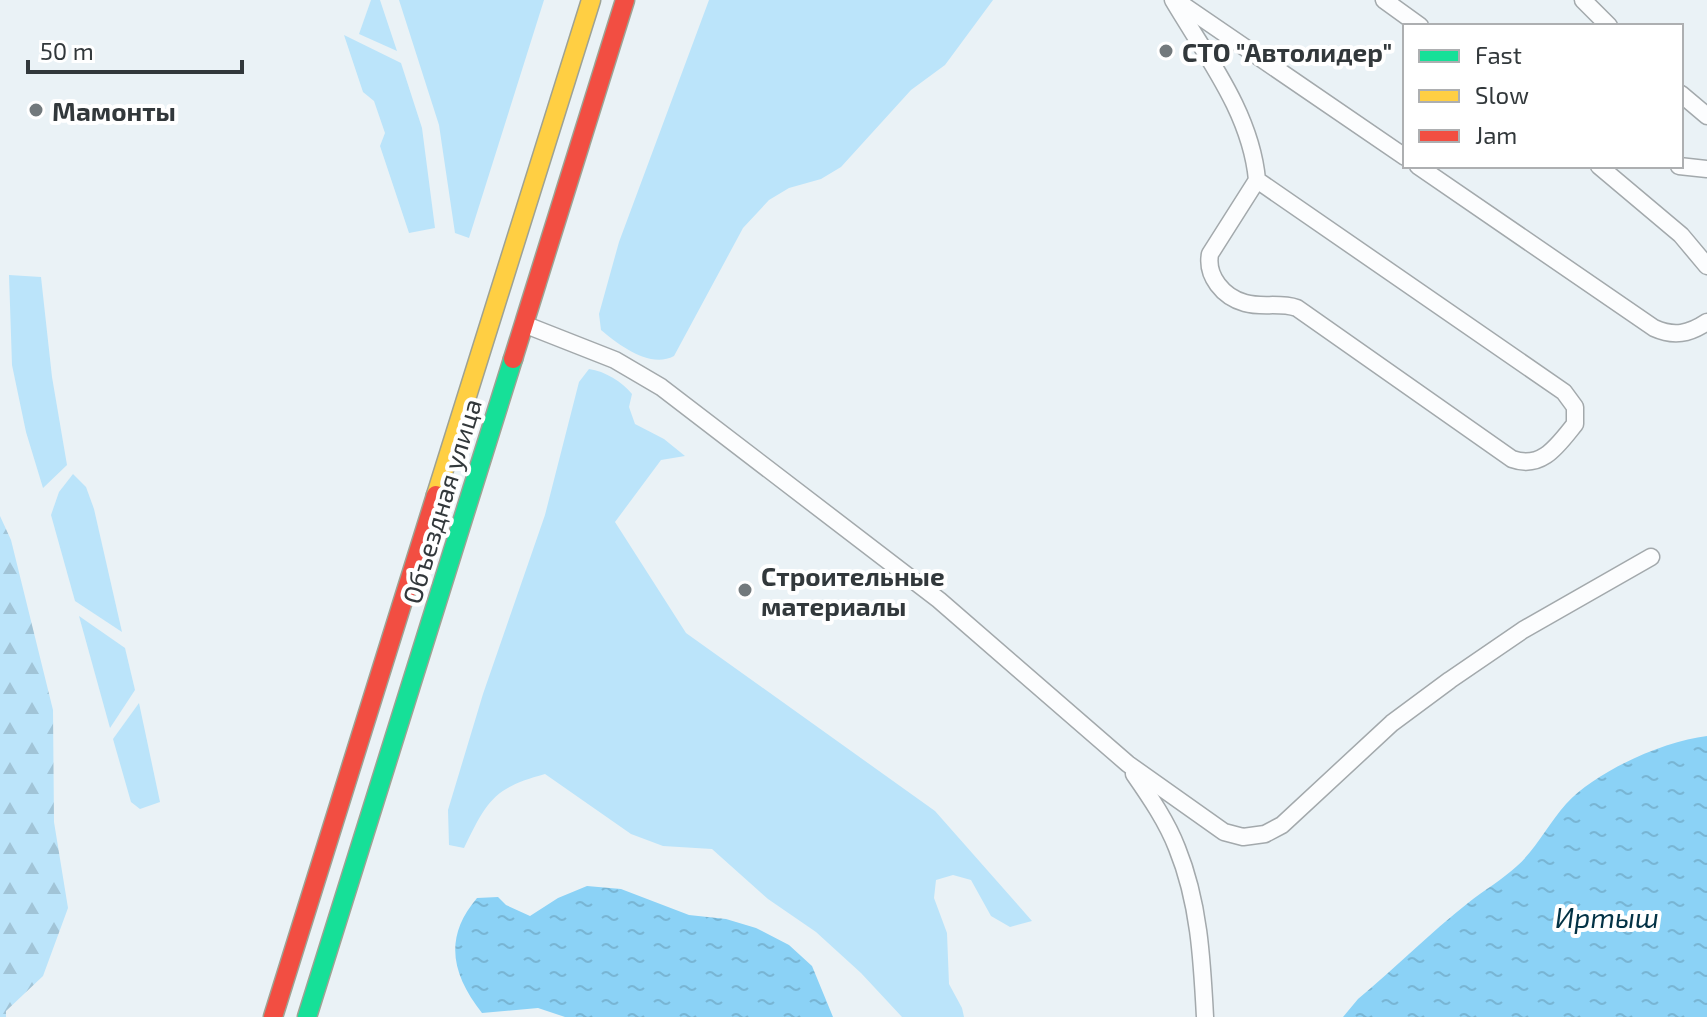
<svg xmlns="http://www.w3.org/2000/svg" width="1707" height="1017" viewBox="0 0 1707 1017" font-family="'Exo 2',sans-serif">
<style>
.grass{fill:#bbe4fa}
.forest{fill:url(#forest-firs)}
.water{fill:url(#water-ripples)}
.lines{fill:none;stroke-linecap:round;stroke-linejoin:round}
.lane-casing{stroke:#a3a9ac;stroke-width:19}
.fast-casing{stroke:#9ea294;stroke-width:21}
.slow-casing{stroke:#9ea294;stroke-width:21}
.jam-casing{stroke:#9ea294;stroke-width:21}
.lane{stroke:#fcfdfe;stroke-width:16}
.fast{stroke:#16e098;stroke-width:18}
.slow{stroke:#ffcf43;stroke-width:18}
.jam{stroke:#f24e42;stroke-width:18}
.poi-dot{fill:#72797c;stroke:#fff;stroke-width:3}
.labels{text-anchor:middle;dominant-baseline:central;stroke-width:8;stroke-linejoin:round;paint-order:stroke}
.poi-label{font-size:26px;font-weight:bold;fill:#32383b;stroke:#fff;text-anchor:start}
.street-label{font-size:26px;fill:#32383b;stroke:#fff}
.water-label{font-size:28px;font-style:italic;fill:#033245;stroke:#fff}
</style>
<defs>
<pattern id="forest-firs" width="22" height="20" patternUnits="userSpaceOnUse" patternTransform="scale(2)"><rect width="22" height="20" fill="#bbe4fa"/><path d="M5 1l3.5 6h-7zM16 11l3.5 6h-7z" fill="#a1c4d7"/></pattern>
<pattern id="water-ripples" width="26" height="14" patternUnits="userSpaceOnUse" patternTransform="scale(2)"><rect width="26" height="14" fill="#8bd2f6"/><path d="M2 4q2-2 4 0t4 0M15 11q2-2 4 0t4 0" fill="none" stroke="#78b5d4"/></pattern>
</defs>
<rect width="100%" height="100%" fill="#eaf2f6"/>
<g class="grass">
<polygon points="371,0 380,0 397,51 359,34"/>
<polygon points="399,0 544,0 469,238 455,233 439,125"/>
<path d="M709,0H993L945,65L911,90L841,167L821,179L789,188L769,200L743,228L674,356C650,369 619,345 601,330L599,314L619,242Z"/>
<polygon points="344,35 401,63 422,128 435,228 409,233 380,146 385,133 374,101 363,92"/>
<polygon points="9,275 41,277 52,377 67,465 43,488 26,432 12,365"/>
<path d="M589,369C605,371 622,382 632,394L629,407L635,424L664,439L685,456L661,460L615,522L686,633L935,811L1032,921L1010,927L991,916L971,880L953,875L936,880L934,898L947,933L949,984L962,1008L964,1017H902L861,973L816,932L768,899L712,849L663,846L631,834L545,774C493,788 487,801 464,848L449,845L448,810L483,694L545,515L579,382Z"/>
<polygon points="73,474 86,487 94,509 122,632 75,601 51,515 59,492"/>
<polygon points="79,616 125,648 135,690 110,728"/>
<polygon points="139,703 160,802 140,809 131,802 113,739"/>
</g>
<polygon class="forest" points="0,516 11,540 53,710 54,822 68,908 43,976 6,1011 6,1017 0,1017"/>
<g class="water">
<path d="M1707,736V1017H1343L1358,999C1395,968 1430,933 1468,903C1484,890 1502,880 1517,866C1537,848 1548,824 1566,804C1596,771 1664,741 1707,736Z"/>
<path d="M587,886L621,889L689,915L726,919L756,928L789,945L812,966L833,1017H565L538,1008L482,1013C452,975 443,938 477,898L498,897L506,905L530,916L558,898Z"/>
</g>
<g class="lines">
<g class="lane-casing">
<g id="lane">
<path d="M1173,0C1206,56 1251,113 1257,180L1210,254C1206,276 1223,297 1245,303C1262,308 1279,302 1297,308L1512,459C1542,470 1558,445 1575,424V407L1564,392L1257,180"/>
<polyline points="1384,0 1420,26"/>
<polyline points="1583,0 1609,26"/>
<polyline points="1177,1 1405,157"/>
<polyline points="1681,94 1707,116"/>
<path d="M1418,166L1654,328C1674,337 1689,334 1707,322"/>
<polyline points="1599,166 1681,235 1707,266"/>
<polyline points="1679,166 1707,169"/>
<polyline points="526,325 615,360 661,387 939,600 1128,764 1224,832 1243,837 1265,834 1282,825 1392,723 1450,680 1523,630 1651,557"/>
<path d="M1134,774C1150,797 1167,822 1177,848C1199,902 1202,959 1205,1017"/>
</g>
</g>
<g class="fast-casing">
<polyline id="fast" points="307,1017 513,359"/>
</g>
<g class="slow-casing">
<polyline id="slow" points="436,495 591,0"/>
</g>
<g class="jam-casing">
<g id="jam">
<polyline points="513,359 625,0"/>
<polyline points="273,1017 436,495"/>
</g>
</g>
<use href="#lane" class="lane"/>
<use href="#fast" class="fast"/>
<use href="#slow" class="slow"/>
<use href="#jam" class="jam"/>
</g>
<g class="poi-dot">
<circle cx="1166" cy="51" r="8"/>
<circle cx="36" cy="110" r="8"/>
<circle cx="745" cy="590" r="8"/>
</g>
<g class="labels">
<g class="poi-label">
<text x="1182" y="51">СТО "Автолидер"</text>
<text x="52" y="110">Мамонты</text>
<text x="761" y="575">Строительные<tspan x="761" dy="30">материалы</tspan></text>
</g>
<g class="street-label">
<text transform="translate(441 501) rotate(-73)">Объездная улица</text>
</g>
<g class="water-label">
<text x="1607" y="917">Иртыш</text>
</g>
</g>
<rect x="1403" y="24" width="280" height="144" fill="#ffffff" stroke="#adafb1" stroke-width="2"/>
<rect x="1419" y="50" width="40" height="12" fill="#16e098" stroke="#adafb1" stroke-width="2"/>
<text x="1475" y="64" font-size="24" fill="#32383b">Fast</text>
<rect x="1419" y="90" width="40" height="12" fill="#ffcf43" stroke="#adafb1" stroke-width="2"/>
<text x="1475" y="104" font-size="24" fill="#32383b">Slow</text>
<rect x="1419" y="130" width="40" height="12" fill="#f24e42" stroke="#adafb1" stroke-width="2"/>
<text x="1475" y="144" font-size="24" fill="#32383b">Jam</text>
<path d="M28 60v12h214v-12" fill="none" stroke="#32383b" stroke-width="4"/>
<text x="40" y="60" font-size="24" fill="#32383b" stroke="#ffffff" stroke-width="6" paint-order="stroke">50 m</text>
</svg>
